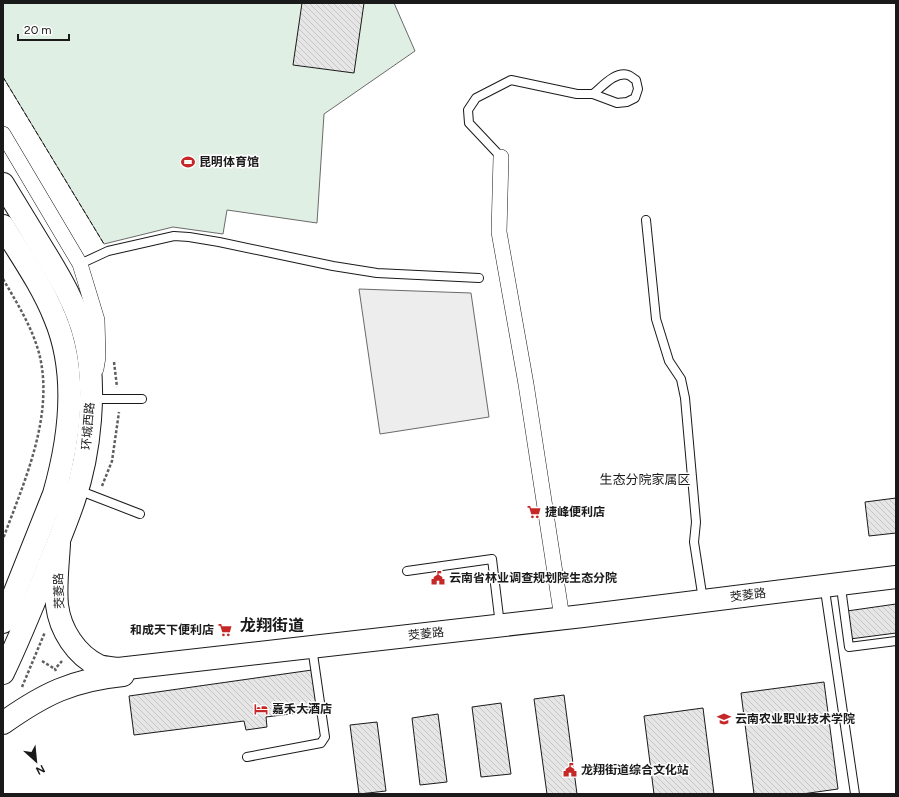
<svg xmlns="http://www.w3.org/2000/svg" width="899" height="797" viewBox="0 0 899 797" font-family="Figtree,'Noto Sans SC',sans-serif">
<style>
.grass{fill:#e0efe3;stroke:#6a6a6a}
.parking{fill:#ededed;stroke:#6a6a6a}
.building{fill:url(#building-back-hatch);stroke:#1a1a1a}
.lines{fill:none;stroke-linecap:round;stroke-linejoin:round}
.lane-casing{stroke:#1a1a1a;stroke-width:10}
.street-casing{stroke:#1a1a1a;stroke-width:16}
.secondary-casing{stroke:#1a1a1a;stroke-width:24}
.primary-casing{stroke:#1a1a1a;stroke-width:24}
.path{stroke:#5f5f5f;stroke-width:2.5;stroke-dasharray:3 2;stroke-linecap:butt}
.lane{stroke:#fff;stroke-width:8}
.street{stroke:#fff;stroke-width:15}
.secondary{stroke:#fff;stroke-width:22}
.primary{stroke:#fff;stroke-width:22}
.fence{stroke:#1a1a1a;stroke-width:1;stroke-dasharray:5 2;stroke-linecap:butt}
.labels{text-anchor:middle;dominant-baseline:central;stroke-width:3;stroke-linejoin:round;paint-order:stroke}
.poi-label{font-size:12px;font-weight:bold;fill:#1a1a1a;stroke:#fff;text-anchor:start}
.street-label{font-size:12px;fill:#1a1a1a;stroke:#fff}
.neighbourhood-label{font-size:13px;fill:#1a1a1a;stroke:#fff}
.district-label{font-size:16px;font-weight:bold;fill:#1a1a1a;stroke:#fff}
</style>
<defs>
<pattern id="building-back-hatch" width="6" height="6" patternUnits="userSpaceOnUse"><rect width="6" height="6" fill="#e6e6e6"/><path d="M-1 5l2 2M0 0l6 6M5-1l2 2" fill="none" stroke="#c5c5c5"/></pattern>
</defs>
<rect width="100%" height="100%" fill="#fff"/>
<polygon class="grass" points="3,3 394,3 415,51 324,114 317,223 227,210 223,234 173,227 104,244 3,77"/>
<polygon class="parking" points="359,289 471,293 489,417 380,434"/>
<g class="building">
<polygon points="302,3 364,3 354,73 293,65"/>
<polygon points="896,498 896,533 869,536 865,502"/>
<polygon points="896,604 896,633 850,639 847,611"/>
<polygon points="312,670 317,709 306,710 306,712 266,717 267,727 246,730 244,721 134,735 129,696"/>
<polygon points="824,682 838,789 802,794 754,794 741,693"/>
<polygon points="564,695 577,794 547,794 534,699"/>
<polygon points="501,703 511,774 481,777 472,707"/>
<polygon points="703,708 714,794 654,794 644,716"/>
<polygon points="438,714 447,782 420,785 412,718"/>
<polygon points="377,722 386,791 359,794 350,725"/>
</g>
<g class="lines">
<g class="lane-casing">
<g id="lane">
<path d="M501,157L469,123L468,110L476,98L511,80L577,94H593L617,103L627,102L635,98L638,89L636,80C634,79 631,76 628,75C615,71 602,87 593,94"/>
<polyline points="646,220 656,319 669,361 681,379 685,398 696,522 694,542 703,600"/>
<polyline points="80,264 108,251 174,236 189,237 219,242 333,266 377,273 479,278"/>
<polyline points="91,399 142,399"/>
<polyline points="78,490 140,514"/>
<polyline points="407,571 492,559 500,625"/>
<polyline points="842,595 849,647 896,641"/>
<polyline points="826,597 855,794"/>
<polyline points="247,757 321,743 325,737 313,654"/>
</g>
</g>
<g class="street-casing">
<g id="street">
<polyline points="3,134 80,264 97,320 98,357 96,369"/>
<polyline points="501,157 499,232 526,384 562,618"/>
</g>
</g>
<g class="secondary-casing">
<g id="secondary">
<path d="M59,544C58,562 55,587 57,605C60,630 76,655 99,666C105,668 112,668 118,669L583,616L896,577"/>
<path d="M3,723C44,694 72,680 123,675"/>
</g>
</g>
<g class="primary-casing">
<g id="primary">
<path d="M3,184C16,205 29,227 42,248C60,277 77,306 85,338C97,386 90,454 74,500C66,524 56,547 47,570C33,605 19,640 3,673"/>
<path d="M3,226C21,256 42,285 55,318C78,373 70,438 54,494L3,622"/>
</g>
</g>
<g class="path">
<path d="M3,279C17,303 32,327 39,353C55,415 24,482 3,539"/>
<polyline points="114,362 117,387"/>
<polyline points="102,486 112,461 119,412"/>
<polyline points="42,661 55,669"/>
<polyline points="56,671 55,669 62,661"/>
<polyline points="22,687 45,632"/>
</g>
<use href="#lane" class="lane"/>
<use href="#street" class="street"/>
<use href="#secondary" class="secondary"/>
<use href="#primary" class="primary"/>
<polyline class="fence" points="3,77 104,244"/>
</g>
<defs>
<g id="stadium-bare" transform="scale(1.08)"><path d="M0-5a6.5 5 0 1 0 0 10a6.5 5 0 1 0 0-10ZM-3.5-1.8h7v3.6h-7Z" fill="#c62828" stroke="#fff" stroke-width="2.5" paint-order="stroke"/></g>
<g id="supermarket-bare" transform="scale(1.08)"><path d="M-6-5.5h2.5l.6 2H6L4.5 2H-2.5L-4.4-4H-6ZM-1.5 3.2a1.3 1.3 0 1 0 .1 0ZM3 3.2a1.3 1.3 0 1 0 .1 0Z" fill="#c62828" stroke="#fff" stroke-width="2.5" paint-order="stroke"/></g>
<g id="civic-bare" transform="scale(1.08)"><path d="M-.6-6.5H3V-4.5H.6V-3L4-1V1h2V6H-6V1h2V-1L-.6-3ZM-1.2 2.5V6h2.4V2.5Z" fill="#c62828" stroke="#fff" stroke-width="2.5" paint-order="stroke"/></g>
<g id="hotel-bare" transform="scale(1.08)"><path d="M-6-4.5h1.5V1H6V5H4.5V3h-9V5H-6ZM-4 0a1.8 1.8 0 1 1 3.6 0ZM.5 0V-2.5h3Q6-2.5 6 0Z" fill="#c62828" stroke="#fff" stroke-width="2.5" paint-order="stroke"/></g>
<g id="university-bare" transform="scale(1.08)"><path d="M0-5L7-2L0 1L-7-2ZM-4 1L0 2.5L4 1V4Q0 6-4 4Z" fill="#c62828" stroke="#fff" stroke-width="2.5" paint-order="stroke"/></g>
</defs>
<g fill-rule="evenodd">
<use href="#stadium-bare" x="188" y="162"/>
<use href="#supermarket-bare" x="534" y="512"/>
<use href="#civic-bare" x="438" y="578"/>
<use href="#supermarket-bare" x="225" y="630"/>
<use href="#hotel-bare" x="261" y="709"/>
<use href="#university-bare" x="724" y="719"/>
<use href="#civic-bare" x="570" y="770"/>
</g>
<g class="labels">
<g class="poi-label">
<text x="199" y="162">昆明体育馆</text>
<text x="545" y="512">捷峰便利店</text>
<text x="449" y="578">云南省林业调查规划院生态分院</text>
<text x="214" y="630" text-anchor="end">和成天下便利店</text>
<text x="272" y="709">嘉禾大酒店</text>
<text x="735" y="719">云南农业职业技术学院</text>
<text x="581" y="770">龙翔街道综合文化站</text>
</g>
<g class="street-label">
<text transform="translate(88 426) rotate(-85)">环城西路</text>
<text transform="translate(59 591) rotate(-92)">茭菱路</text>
<text transform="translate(748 595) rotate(-7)">茭菱路</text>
<text transform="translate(426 634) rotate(-6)">茭菱路</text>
</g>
<g class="neighbourhood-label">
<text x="645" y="479">生态分院家属区</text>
</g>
<g class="district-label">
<text x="272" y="625">龙翔街道</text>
</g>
</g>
<rect width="899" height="797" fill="none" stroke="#1a1a1a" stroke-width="8"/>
<g transform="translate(36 761) rotate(153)" stroke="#ffffff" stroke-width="3" paint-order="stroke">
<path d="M0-3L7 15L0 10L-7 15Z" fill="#1a1a1a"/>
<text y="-6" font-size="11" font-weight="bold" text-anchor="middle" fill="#1a1a1a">N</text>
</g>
<path d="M18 34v6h51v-6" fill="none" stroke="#1a1a1a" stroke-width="2"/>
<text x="24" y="34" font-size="12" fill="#1a1a1a" stroke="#ffffff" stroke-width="3" paint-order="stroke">20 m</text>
</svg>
